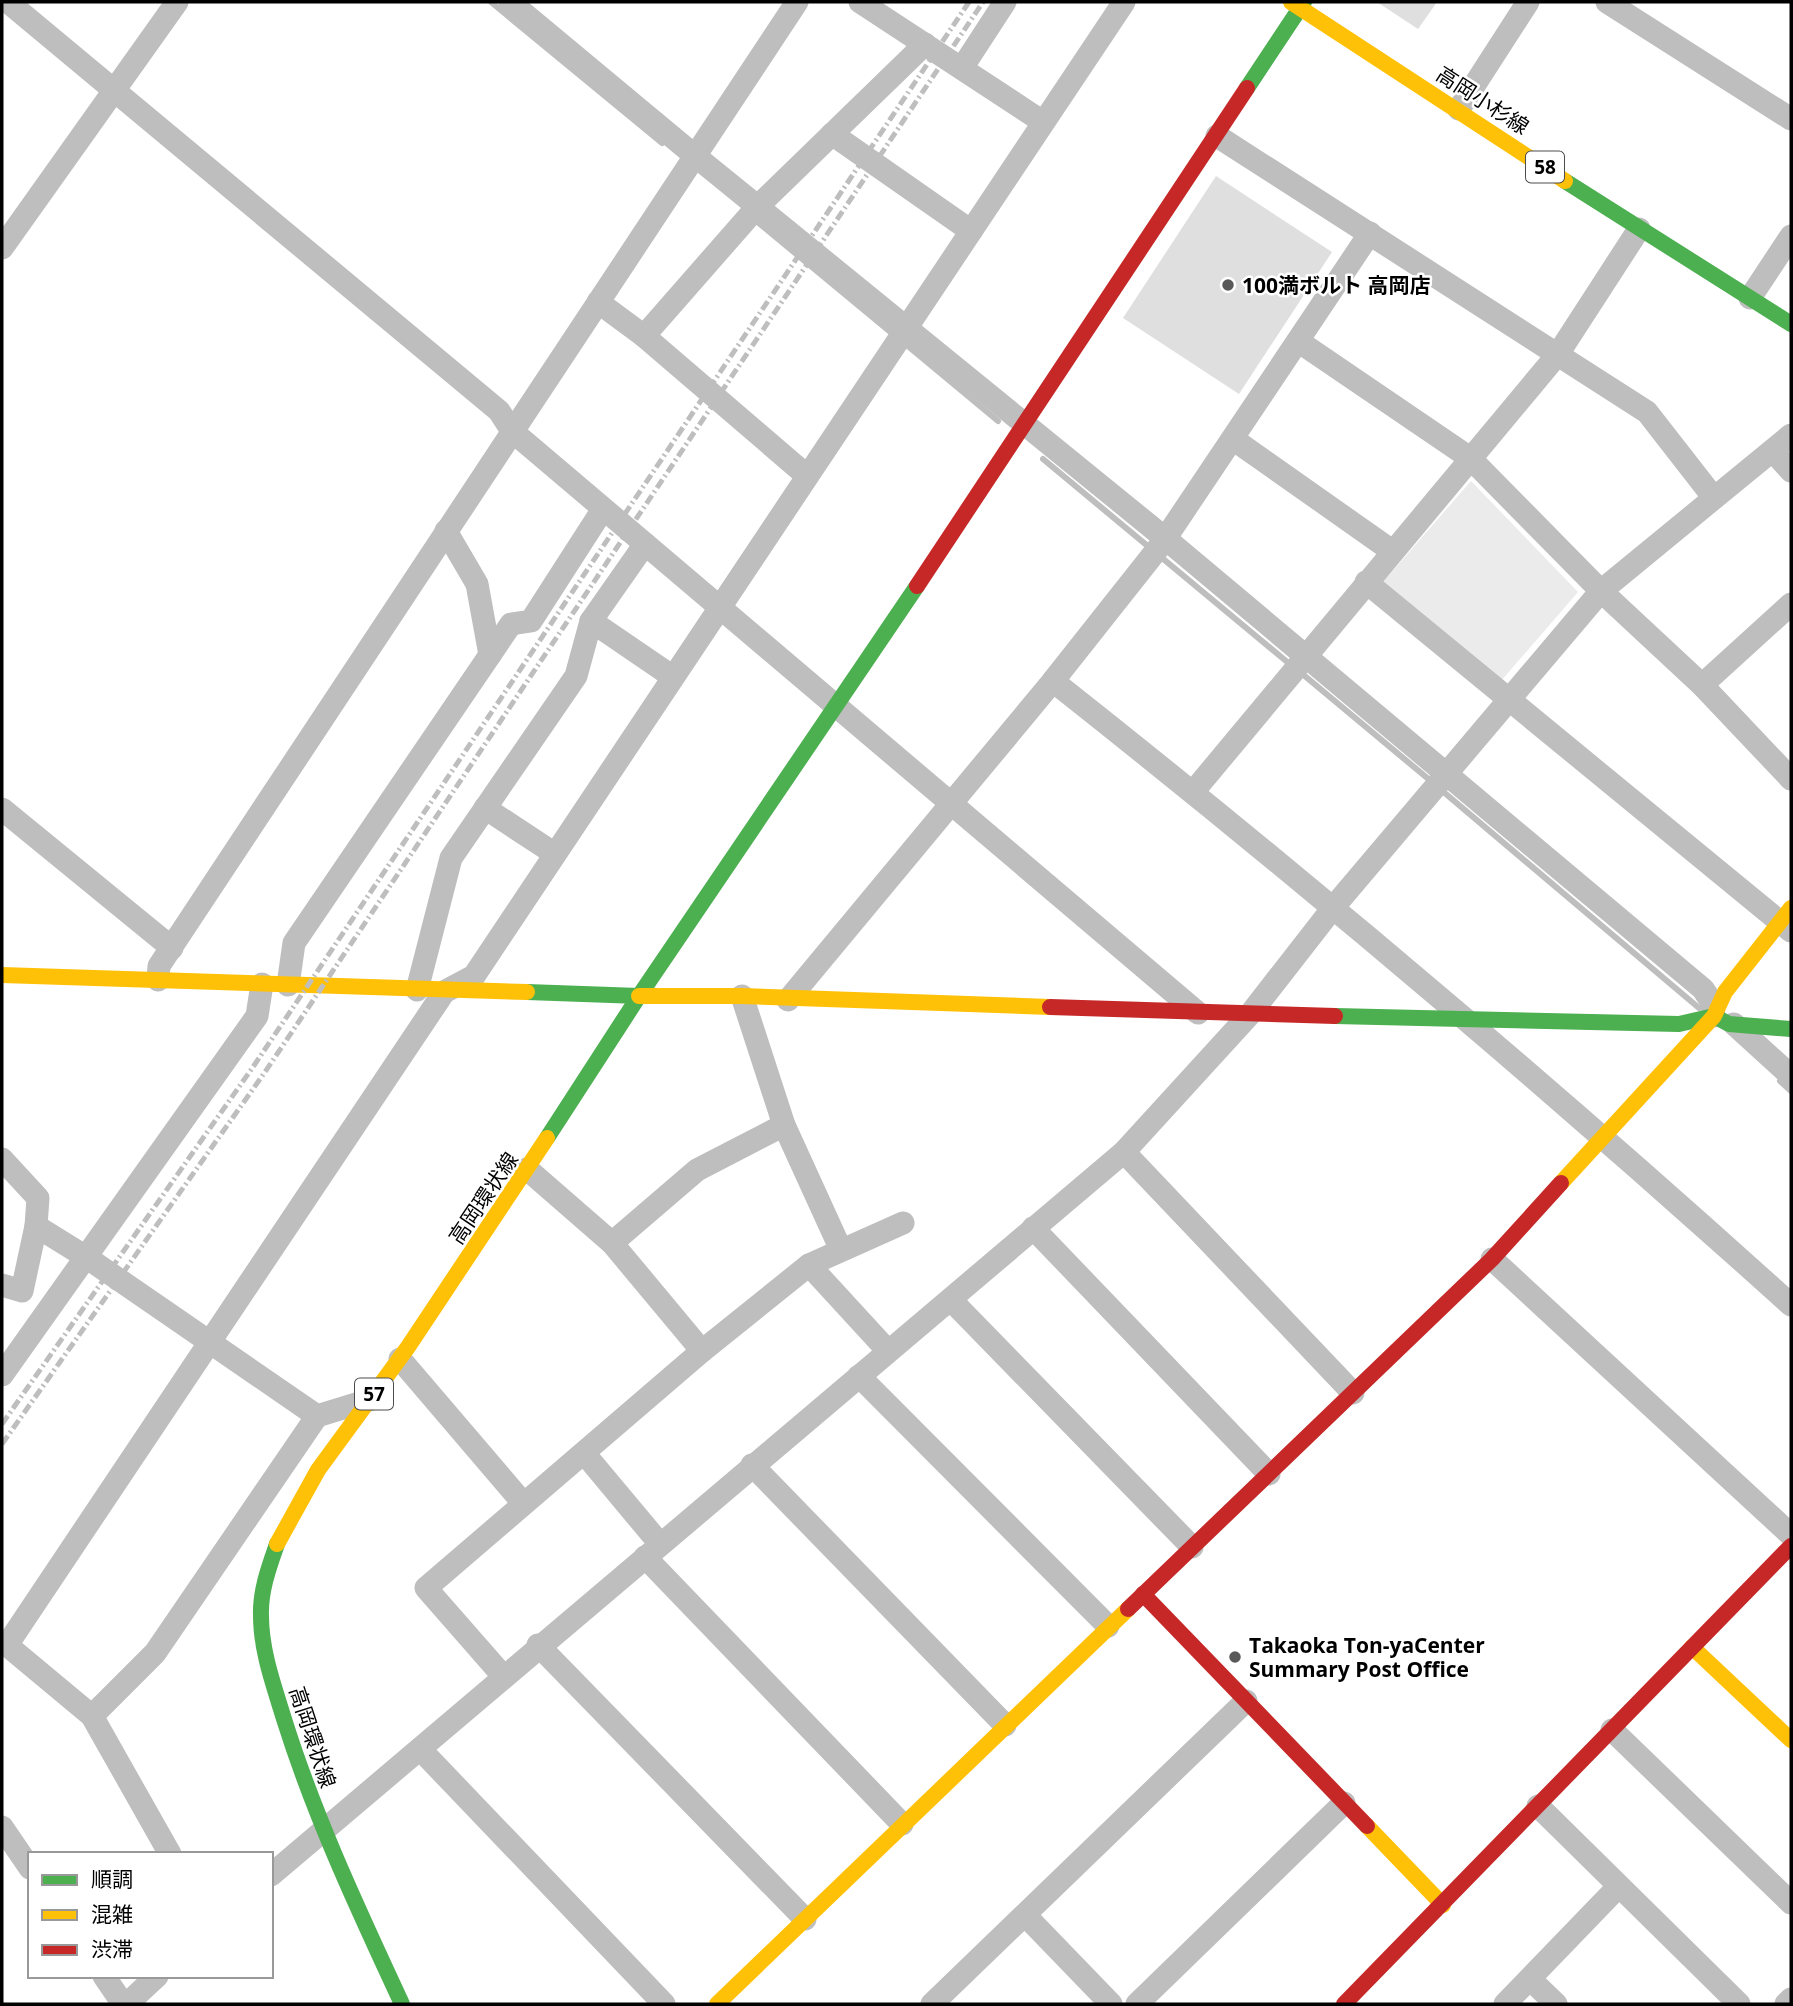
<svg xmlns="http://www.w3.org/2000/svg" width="1793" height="2006" viewBox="0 0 1793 2006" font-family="'Open Sans','Noto Sans JP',sans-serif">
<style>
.green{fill:#ebebeb}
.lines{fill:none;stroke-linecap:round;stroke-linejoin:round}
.stream{stroke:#bebebe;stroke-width:6}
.building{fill:#dfdfdf}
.street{stroke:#bebebe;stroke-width:23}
.fast{stroke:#4caf50;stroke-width:16}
.slow{stroke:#ffc107;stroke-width:16}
.jam{stroke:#c62828;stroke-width:16}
.rail{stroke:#bebebe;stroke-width:5;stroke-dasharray:10 3.5 2 3.5;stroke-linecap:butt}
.poi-dot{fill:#595959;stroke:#fff;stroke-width:2.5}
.labels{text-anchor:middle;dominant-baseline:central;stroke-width:5;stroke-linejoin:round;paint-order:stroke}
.shield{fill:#fff;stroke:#4c4c4c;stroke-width:2}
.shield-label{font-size:19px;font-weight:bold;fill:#000}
.street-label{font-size:21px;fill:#000;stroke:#fff}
.poi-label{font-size:21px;font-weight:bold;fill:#000;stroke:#fff;text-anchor:start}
</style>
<rect width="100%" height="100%" fill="#fff"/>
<polygon class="green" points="1471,481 1578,592 1501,681 1383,582"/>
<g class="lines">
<g class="stream">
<polyline points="491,2 662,143"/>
<polyline points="754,219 894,335"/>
<polyline points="903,342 998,421"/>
<polyline points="1043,459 1292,666"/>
<polyline points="1300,672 1432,782"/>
<polyline points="1440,789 1699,1008"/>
<polyline points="1780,1081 1791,1091"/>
</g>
</g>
<g class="building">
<polygon points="1377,2 1437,2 1418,29"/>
<polygon points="1216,176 1332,252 1239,394 1123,318"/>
</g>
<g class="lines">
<g class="street">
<polyline points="8,2 499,411 512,431 1198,1013"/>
<polyline points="510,2 694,155 1166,539 1703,989 1711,1001 1714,1016"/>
<polyline points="860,2 1043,122"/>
<polyline points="1607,2 1791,119"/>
<polyline points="962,68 1005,2"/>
<polyline points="1459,109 1528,2"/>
<polyline points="832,134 971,231"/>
<polyline points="1217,136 1647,412 1714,498"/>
<polyline points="2,248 177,2"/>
<polyline points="1750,298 1791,236"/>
<polyline points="598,302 644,336 806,475"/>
<polyline points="644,336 757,207 925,44"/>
<polyline points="1298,341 1470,458 1601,591 1702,685 1791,779"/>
<polyline points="1233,439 1392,551"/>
<polyline points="1773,451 1791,471"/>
<polyline points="446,531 477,584 490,655"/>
<polyline points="1366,582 1791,931"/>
<polyline points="591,621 673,677"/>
<path d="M1053,681C1306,881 1552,1089 1791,1305"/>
<polyline points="1702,685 1791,604"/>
<polyline points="1193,792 1558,354 1639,229"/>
<polyline points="485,808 555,854"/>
<polyline points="2,809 172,948"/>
<polyline points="158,980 159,966 797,2"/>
<polyline points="288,985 294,943 511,624 531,621 603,509"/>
<polyline points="417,990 451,858 576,676 591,621 645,544"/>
<polyline points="742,996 784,1125 841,1250"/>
<polyline points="788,1000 1053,681 1163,542 1370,233"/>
<polyline points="1734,1024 1791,1076"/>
<polyline points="1124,1152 1353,1393"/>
<polyline points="2,1159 38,1198 36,1226"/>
<polyline points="527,1169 612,1243 702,1351"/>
<polyline points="1033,1228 1269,1474"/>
<polyline points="612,1243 697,1170 784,1125"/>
<polyline points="1492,1259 1791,1535"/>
<polyline points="809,1265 888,1351"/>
<polyline points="2,1285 22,1291 36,1226 86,1257 317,1416"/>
<polyline points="951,1300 1192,1547"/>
<polyline points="400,1359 523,1503"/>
<polyline points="2,1375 257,1016 262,984"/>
<polyline points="859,1376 1108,1626"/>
<polyline points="584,1453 660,1544"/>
<polyline points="752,1465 1005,1725"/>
<polyline points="645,1557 902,1824"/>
<polyline points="2,1641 92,1716 170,1854"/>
<polyline points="7,1645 444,992 474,976 1124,2"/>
<polyline points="538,1645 805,1919"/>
<polyline points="503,1676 426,1588 702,1351 809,1265 903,1223"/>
<polyline points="92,1716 155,1653 317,1416 369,1400"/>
<polyline points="1612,1730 1791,1903"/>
<polyline points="420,1749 664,2004"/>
<polyline points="1538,1806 1739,2004"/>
<polyline points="2,1827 30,1868"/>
<polyline points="271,1875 1124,1152 1251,1013 1332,909 1601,591 1791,435"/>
<polyline points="1025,1915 1111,2004"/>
<polyline points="104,1976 123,2004"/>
<polyline points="1530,1979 1556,2004"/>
<polyline points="127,2004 157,1976"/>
<polyline points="932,2004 1246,1701"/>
<polyline points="1137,2004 1344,1803"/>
<polyline points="1505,2004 1618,1887"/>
<polyline points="1786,2004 1791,1999"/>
</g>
<g class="fast">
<polyline points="1247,88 1304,2"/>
<polyline points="1565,181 1791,324"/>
<polyline points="527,992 639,996"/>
<polyline points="639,996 917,586"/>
<polyline points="1335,1016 1679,1024 1714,1016 1729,1024 1791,1029"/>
<polyline points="547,1138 639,996"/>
<path d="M277,1544C269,1567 260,1591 261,1616C261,1651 274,1686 284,1719C315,1818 359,1911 402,2004"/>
</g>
<g class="slow">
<polyline points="1291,2 1565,181"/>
<polyline points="2,975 527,992"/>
<polyline points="639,996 742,996 1050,1007"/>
<polyline points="1561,1183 1714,1016 1725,992 1791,908"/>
<polyline points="277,1544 318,1470 408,1347 547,1138"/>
<polyline points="1692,1647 1791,1740"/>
<polyline points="1367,1826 1443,1905"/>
<polyline points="717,2004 1128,1609"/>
</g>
<g class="jam">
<polyline points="917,586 1247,88"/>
<polyline points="1050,1007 1335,1016"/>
<polyline points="1143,1594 1367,1826"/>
<polyline points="1128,1609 1492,1259 1561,1183"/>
<polyline points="1344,2004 1791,1546"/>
</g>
<g class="rail">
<polyline points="2,1424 253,1067 969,2"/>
<polyline points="2,1444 265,1072 983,2"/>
</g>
</g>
<g class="poi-dot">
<circle cx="1228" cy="285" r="7"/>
<circle cx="1235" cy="1657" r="7"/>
</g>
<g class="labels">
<g class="shield">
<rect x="1526" y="151.5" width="38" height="31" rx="5"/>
<rect x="355" y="1378.5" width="38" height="31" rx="5"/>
</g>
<g class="shield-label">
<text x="1545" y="167">58</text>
<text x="374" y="1394">57</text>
</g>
<g class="street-label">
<text transform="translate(1483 100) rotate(33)">高岡小杉線</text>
<text transform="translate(483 1198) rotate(-56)">高岡環状線</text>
<text transform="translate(313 1737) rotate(72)">高岡環状線</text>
</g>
<g class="poi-label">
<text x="1242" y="285">100満ボルト 高岡店</text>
<text x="1249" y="1645">Takaoka Ton-yaCenter<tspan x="1249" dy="24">Summary Post Office</tspan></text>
</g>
</g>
<rect width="1793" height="2006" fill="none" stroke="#000000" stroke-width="7"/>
<rect x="28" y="1852" width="245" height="126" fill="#ffffff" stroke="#999999" stroke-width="2"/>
<rect x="42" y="1875" width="35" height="10" fill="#4caf50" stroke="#999999" stroke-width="2"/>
<text x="91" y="1887" font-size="21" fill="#000000">順調</text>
<rect x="42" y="1910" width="35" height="10" fill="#ffc107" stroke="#999999" stroke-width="2"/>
<text x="91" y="1922" font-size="21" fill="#000000">混雑</text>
<rect x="42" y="1945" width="35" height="10" fill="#c62828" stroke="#999999" stroke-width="2"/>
<text x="91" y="1957" font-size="21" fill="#000000">渋滞</text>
</svg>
